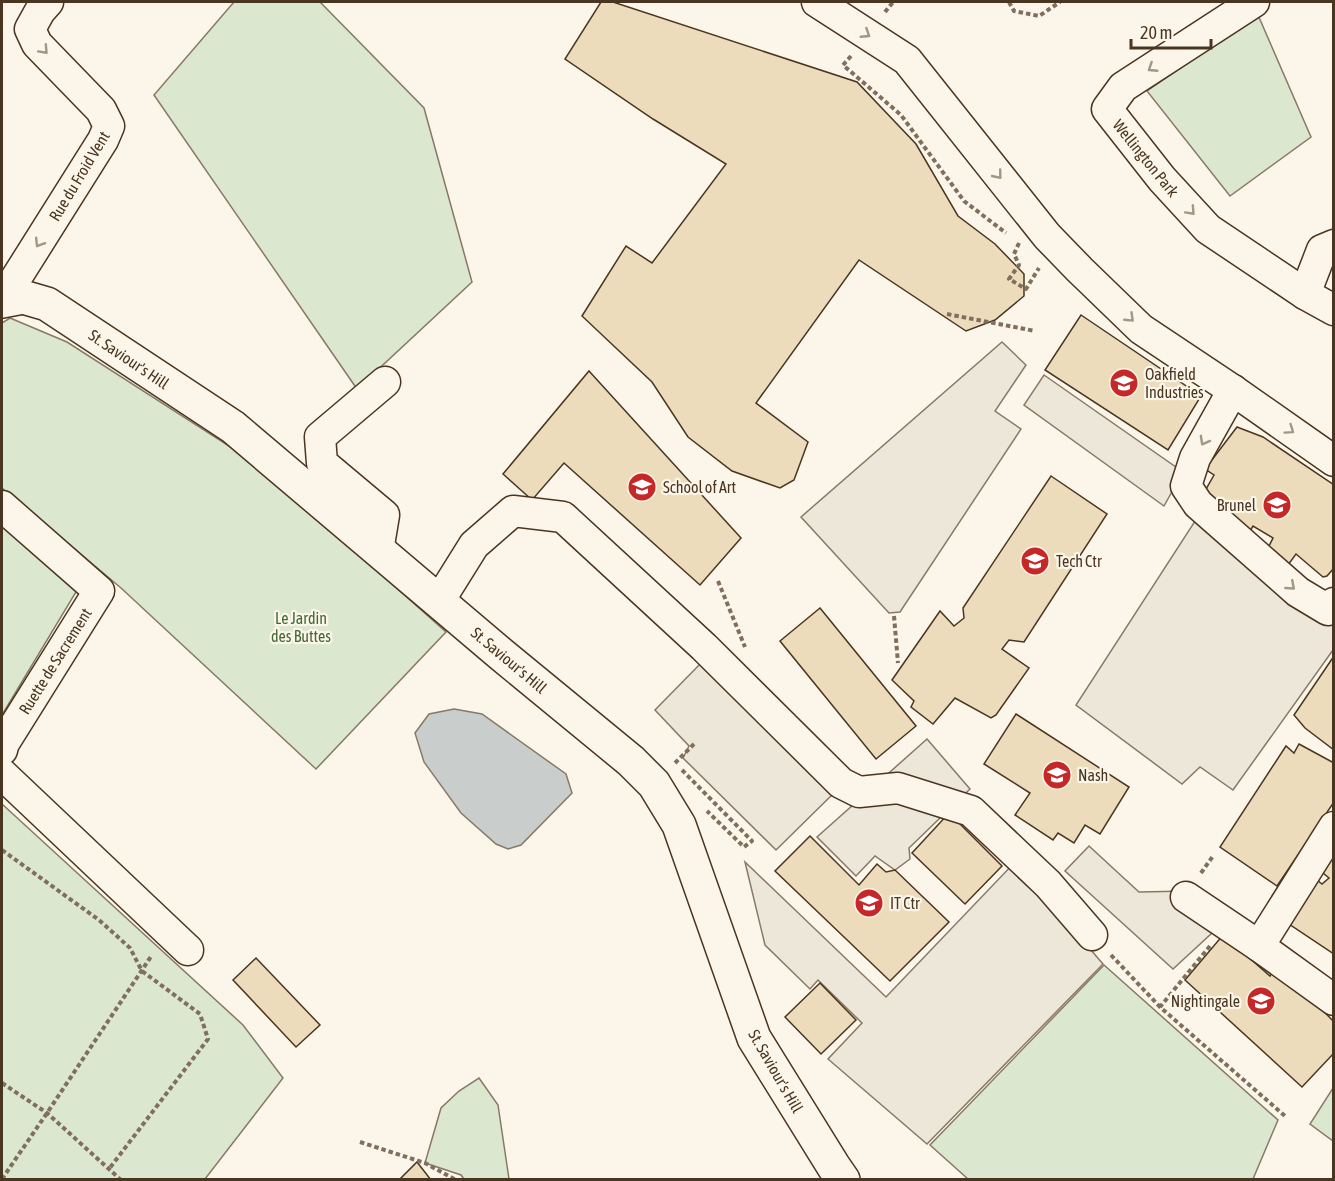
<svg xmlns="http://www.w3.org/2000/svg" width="1335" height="1181" viewBox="0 0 1335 1181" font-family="'Asap Condensed',sans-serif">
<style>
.green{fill:#dce7d0;stroke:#887966;stroke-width:1.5}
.parking{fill:#ede7d9;stroke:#887966;stroke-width:1.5}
.water{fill:#c9cecd;stroke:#887966;stroke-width:1.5}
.building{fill:#ecdcbc;stroke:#4a3520;stroke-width:1.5}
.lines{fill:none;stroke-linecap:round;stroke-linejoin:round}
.minor-casing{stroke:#4a3520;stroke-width:33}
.major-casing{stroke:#4a3520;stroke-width:36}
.path{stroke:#7f6f5c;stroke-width:4;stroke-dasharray:4.5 3;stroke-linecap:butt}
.minor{stroke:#fbf6e9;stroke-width:30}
.major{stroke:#fbf6e9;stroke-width:33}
.oneway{stroke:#a29684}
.labels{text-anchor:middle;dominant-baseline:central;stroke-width:4.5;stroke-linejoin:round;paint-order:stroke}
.street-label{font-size:16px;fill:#4a3520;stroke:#fbf6e9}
.poi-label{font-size:16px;fill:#4a3520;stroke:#fbf6e9;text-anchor:start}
.park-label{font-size:16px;fill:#436837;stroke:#fbf6e9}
</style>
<rect width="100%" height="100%" fill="#fbf6e9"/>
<g class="green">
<polygon points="234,2 320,2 424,108 472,282 357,389 154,95"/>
<polygon points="1258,15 1311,137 1230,196 1147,91"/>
<polygon points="10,318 67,342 257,464 446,632 316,769 121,588 2,488 2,323"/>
<polygon points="2,517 79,587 2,715"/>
<polygon points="2,804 243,1025 283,1078 205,1179 2,1179"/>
<polygon points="1104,965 1278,1120 1253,1179 968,1179 930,1145"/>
<polygon points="479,1078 498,1105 509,1179 464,1179 461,1175 425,1163 441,1108 459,1091"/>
<polygon points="1333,1088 1333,1141 1310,1124"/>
</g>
<g class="parking">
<polygon points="1002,342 1026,365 995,411 1021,429 900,612 889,613 801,517"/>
<polygon points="1044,375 1183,472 1164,506 1024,405"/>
<polygon points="1210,498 1333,606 1333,650 1233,790 1200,767 1182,784 1076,705"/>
<polygon points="703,661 837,790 776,850 683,758 689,746 655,710"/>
<polygon points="927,739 970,789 909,848 910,859 895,870 875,856 856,876 817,837"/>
<polygon points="1089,846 1139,892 1189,891 1225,921 1173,969 1065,871"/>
<polygon points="745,862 886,997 1015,862 1103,964 927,1144 828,1059 862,1023 818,980 810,989 765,945"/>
</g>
<polygon class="water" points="454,709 482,714 566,774 572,793 521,845 508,849 496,844 461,813 424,762 415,733 429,714"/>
<g class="building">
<polygon points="601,2 613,2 857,82 916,144 958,216 995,244 1024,274 1024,296 995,320 966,331 859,260 756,403 808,442 794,480 780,488 732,471 688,437 652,382 582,316 626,246 652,263 726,164 653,119 565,59"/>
<polygon points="1081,315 1201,396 1168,450 1045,370"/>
<polygon points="589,371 741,538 700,585 564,463 532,500 503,474"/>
<polygon points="1237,427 1263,437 1334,485 1334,568 1327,576 1323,577 1296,554 1288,565 1267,550 1273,538 1253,526 1247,536 1205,491 1214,475 1205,469"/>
<polygon points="1051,476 1107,514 1024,642 1009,640 1002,649 1029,668 996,715 991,718 955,698 933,724 911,707 914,701 892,680 940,611 954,626 964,618 963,608"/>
<polygon points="820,608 916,726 876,759 780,641"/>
<polygon points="1334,656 1334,750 1305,728 1294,715"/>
<polygon points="1016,714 1129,787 1100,834 1085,825 1074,843 1058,833 1053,840 1015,815 1030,793 984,764"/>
<polygon points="1299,744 1334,763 1334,802 1277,886 1220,847 1286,746 1294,753"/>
<polygon points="949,813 1002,866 965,904 912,853"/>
<polygon points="810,836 859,885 877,864 886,872 895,870 949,922 890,981 775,871"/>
<polygon points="1334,853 1334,954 1283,920 1312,876 1322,884 1329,878 1318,869"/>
<polygon points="1223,935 1270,976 1277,963 1334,1022 1334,1053 1302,1087 1185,980"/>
<polygon points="256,958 320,1025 296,1047 233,980"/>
<polygon points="820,983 856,1020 821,1054 785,1017"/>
<polygon points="417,1162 431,1180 399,1180"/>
</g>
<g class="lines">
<g class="minor-casing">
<g id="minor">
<polyline points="817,2 907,60 1047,236 1080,270 1141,329 1237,393 1334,461"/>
<polyline points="1254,2 1123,87 1107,109 1162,179 1208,229 1305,294 1334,310"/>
<polyline points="1305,294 1322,250 1334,245"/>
<polyline points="2,299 3,299 103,140 109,126 101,110 37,44 30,29 40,11 48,2"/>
<polyline points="1233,390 1195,458 1186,486 1198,504 1298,592 1328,610 1334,603"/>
<polyline points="2,506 99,591 4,743 2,750"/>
<polyline points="378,551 384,515 322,463 320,437 385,382"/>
<polyline points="439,601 474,545 513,511 563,517 704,647 841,783 859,792 898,788 971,811 1048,884 1092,935"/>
<polyline points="2,774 188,950"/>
<polyline points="1186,897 1259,946 1334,1000"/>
<polyline points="1259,946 1334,827"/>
</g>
</g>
<g class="major-casing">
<polyline id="major" points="2,301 23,297 47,304 233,427 502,655 631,761 654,784 679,825 754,1038 834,1167 843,1180"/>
</g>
<g class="path">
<polyline points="1009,2 1014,11 1039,16 1060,2"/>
<polyline points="885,12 893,2"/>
<polyline points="851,56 843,65 901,115 964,201 1006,233"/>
<polyline points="1019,243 1014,254 1019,265 1009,279 1026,289 1039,268"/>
<polyline points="947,314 1035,331"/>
<polyline points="718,581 745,647"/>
<polyline points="894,616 898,663"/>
<polyline points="675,763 694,744"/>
<polyline points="682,770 752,841 744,847 707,811"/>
<polyline points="2,850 99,920 130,948 142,971 200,1014 208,1039 109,1169"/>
<polyline points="1201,873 1213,856"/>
<polyline points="1210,946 1160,1007 1285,1116"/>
<polyline points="1111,955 1160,1007"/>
<polyline points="2,1083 47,1113 121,1180"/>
<polyline points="360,1142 425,1163 456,1180"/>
<polyline points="2,1179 47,1113 152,955"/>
</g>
<use href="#minor" class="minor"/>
<use href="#major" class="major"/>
</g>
<defs><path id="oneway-chevron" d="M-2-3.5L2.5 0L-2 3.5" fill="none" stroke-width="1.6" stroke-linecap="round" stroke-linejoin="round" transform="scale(1.5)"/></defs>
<g class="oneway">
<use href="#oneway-chevron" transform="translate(866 34) rotate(33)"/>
<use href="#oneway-chevron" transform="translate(44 50) rotate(47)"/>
<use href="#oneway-chevron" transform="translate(1152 68) rotate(147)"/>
<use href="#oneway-chevron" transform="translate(998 175) rotate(51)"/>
<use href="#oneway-chevron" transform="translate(1191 211) rotate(47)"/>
<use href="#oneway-chevron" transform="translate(39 243) rotate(122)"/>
<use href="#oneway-chevron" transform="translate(1130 318) rotate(44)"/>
<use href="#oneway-chevron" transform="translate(1290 430) rotate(35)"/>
<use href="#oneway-chevron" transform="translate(1204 441) rotate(119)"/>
<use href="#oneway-chevron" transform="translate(1291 586) rotate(41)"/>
</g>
<defs>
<g id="university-disc" transform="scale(1.5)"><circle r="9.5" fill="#c62828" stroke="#fbf6e9"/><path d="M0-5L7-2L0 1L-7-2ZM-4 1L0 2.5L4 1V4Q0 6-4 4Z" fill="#fff"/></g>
</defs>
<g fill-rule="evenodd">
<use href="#university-disc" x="1124" y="383"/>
<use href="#university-disc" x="642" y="487"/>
<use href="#university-disc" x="1277" y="505"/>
<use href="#university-disc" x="1035" y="561"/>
<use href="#university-disc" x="1057" y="775"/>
<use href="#university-disc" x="869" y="903"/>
<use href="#university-disc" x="1261" y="1001"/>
</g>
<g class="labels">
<g class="street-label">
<text transform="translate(1146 158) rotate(51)">Wellington Park</text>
<text transform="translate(79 176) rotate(-59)">Rue du Froid Vent</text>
<text transform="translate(129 359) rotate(34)">St. Saviour's Hill</text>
<text transform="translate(509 660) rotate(40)">St. Saviour's Hill</text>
<text transform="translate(55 661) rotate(-58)">Ruette de Sacrement</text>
<text transform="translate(776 1071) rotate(60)">St. Saviour's Hill</text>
</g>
<g class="poi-label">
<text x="1145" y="374">Oakfield<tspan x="1145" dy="18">Industries</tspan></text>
<text x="663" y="487">School of Art</text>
<text x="1256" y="505" text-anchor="end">Brunel</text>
<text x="1056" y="561">Tech Ctr</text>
<text x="1078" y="775">Nash</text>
<text x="890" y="903">IT Ctr</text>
<text x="1240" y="1001" text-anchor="end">Nightingale</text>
</g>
<g class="park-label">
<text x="301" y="618">Le Jardin<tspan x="301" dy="18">des Buttes</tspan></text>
</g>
</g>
<rect width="1335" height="1181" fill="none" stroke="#4a3520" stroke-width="6"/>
<path d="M1131 39v9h80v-9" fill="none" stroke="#4a3520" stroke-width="3"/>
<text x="1140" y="39" font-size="18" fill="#4a3520" stroke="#fbf6e9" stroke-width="4.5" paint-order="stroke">20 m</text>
</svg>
